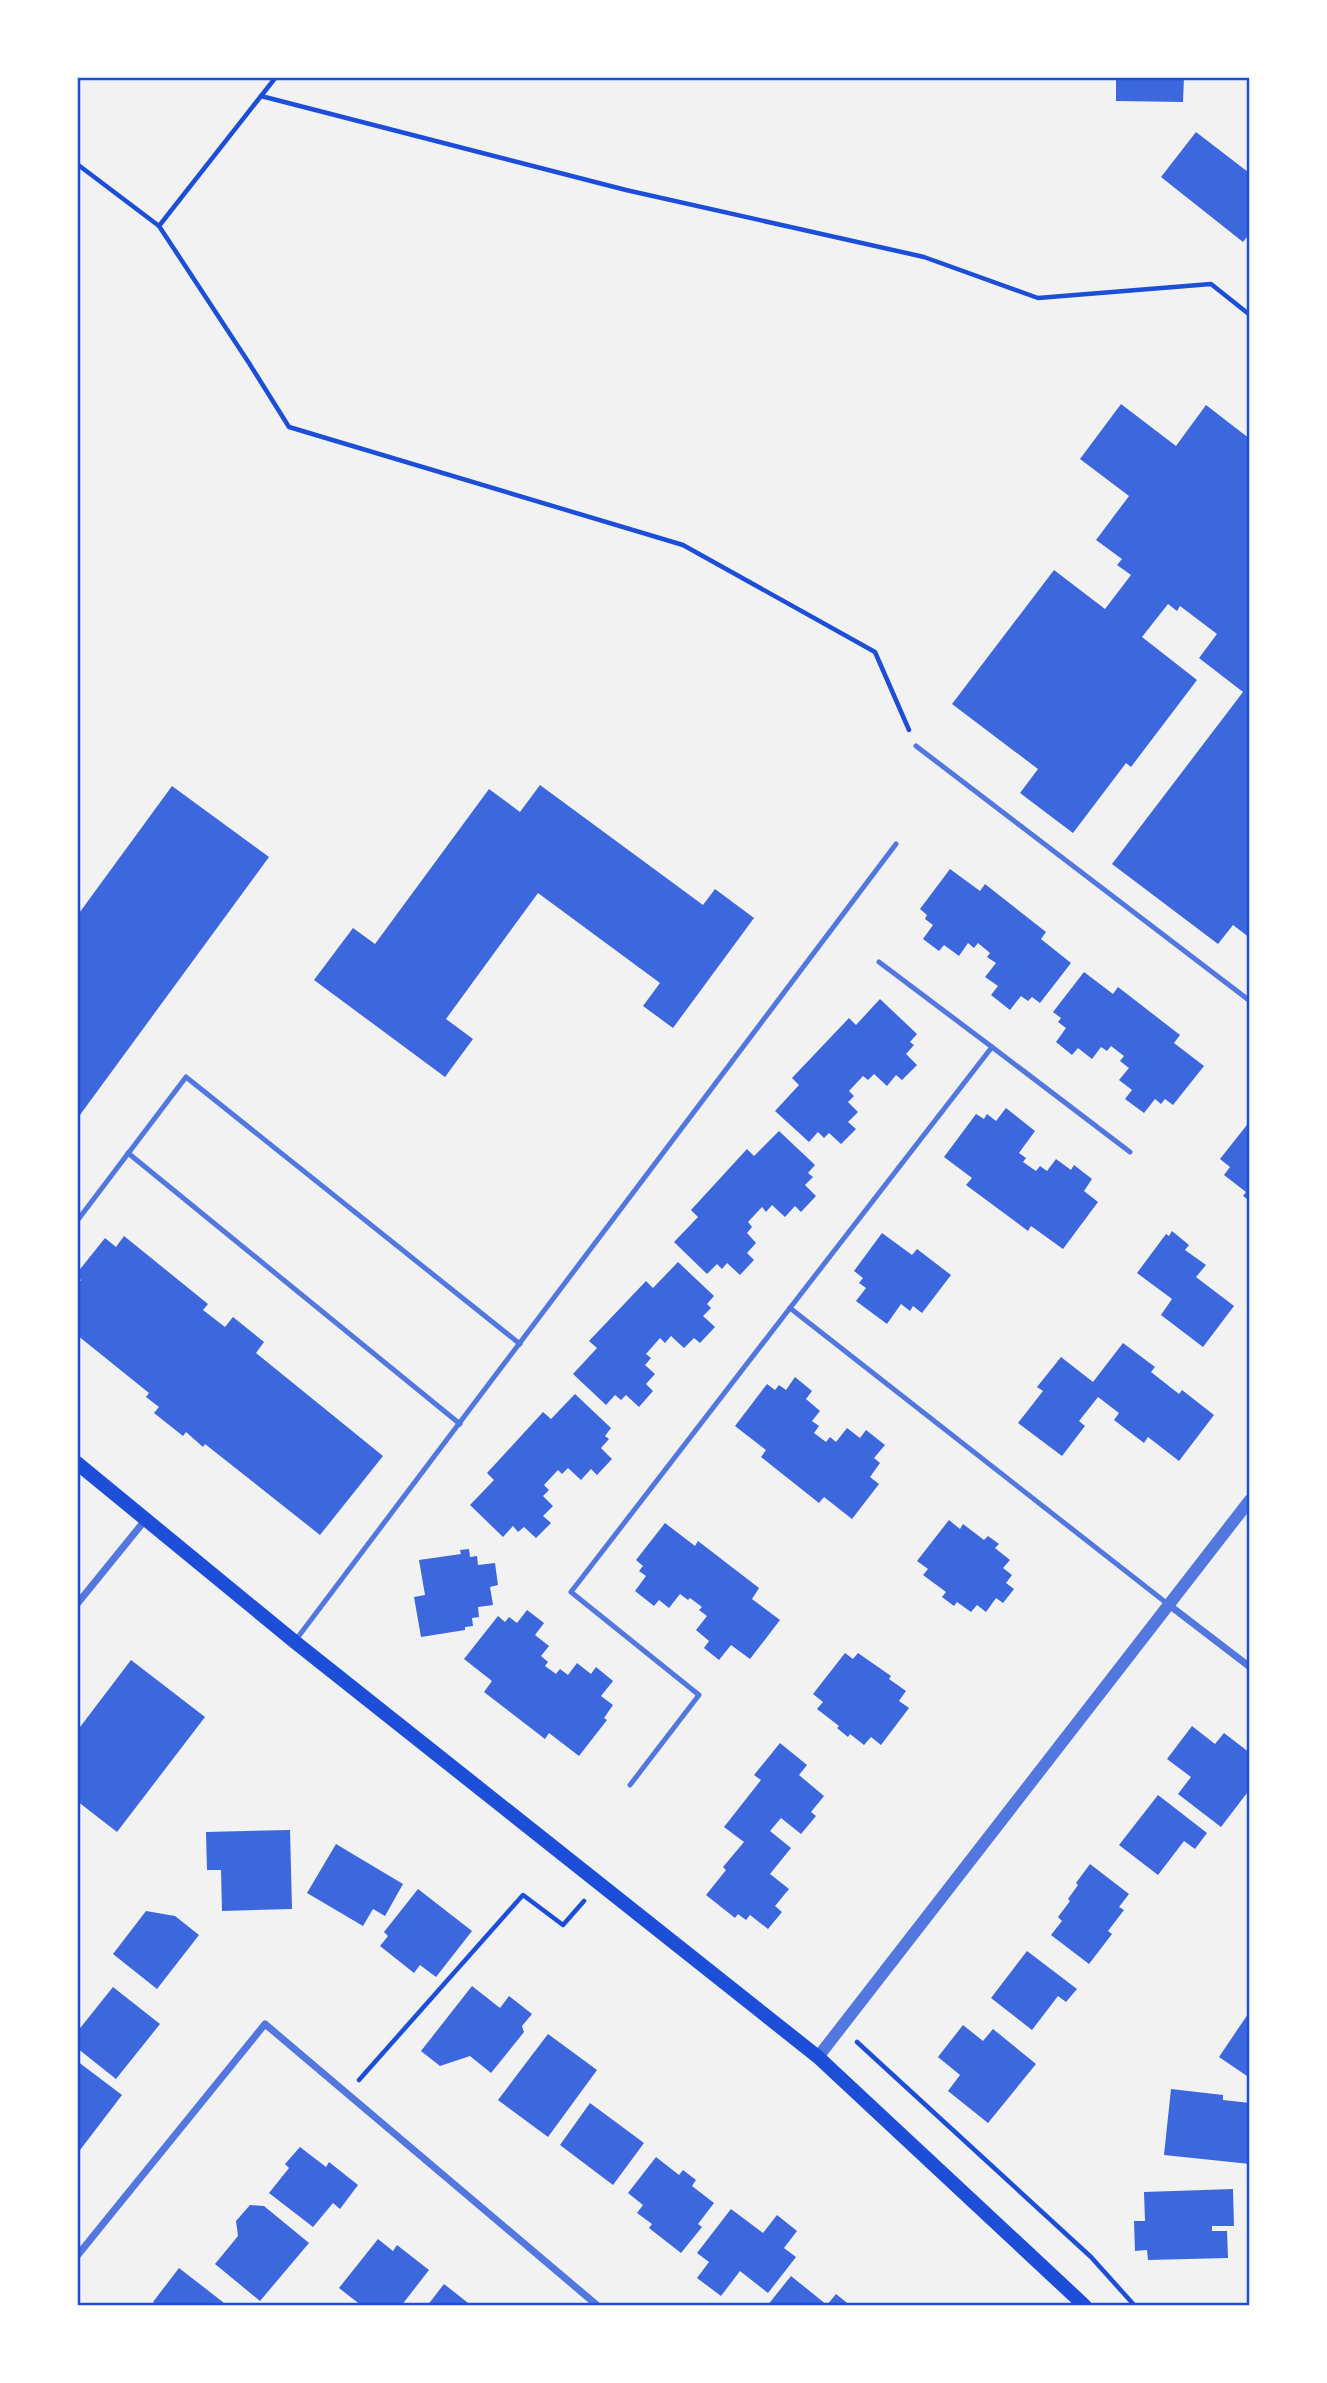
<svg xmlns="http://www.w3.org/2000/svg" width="1327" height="2383" viewBox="0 0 1327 2383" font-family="Mulish,sans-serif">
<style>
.building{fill:#3d67dc}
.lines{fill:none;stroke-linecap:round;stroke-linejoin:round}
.path{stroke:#1d4ed8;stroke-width:4.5}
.service{stroke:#5277de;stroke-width:5}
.minor{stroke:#5277de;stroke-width:7}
.tertiary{stroke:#5277de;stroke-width:12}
.secondary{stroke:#1d4ed8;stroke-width:14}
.neatline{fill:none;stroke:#1d4ed8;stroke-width:2.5}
</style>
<rect width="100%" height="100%" fill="#f2f2f2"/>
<g class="building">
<polygon points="1116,77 1184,77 1183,102 1116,101"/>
<polygon points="1196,132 1248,172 1250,169 1250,233 1243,242 1161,177"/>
<polygon points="1121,404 1176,446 1206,405 1250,439 1250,938 1233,925 1218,944 1112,864 1243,692 1199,658 1217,634 1180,606 1177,611 1168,604 1142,637 1197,680 1131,767 1126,763 1073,833 1020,793 1038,769 952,704 1054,570 1105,609 1131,575 1117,565 1122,559 1096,540 1129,496 1080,459"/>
<polygon points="540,785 703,905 715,889 754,918 673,1028 643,1006 660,983 538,893 446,1019 473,1039 445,1077 314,980 353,928 375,944 489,789 520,812"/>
<polygon points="172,786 269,857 77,1119 77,916"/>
<polygon points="950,869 980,891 985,884 1046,932 1041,939 1071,963 1040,1003 1032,997 1028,1001 1021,996 1010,1010 991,995 998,986 985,977 996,963 987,957 990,953 978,943 974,948 968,943 959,956 944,945 939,951 923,939 933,925 925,919 927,915 920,909"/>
<polygon points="1084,972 1113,994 1118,987 1180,1035 1174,1043 1204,1066 1173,1105 1165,1099 1161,1104 1155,1099 1144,1113 1125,1099 1132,1090 1119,1080 1129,1068 1120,1061 1124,1056 1111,1046 1107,1051 1101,1047 1092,1059 1078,1048 1072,1055 1056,1042 1066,1028 1058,1022 1061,1018 1053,1012"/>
<polygon points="880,999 917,1034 910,1042 914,1045 906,1054 917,1065 902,1080 896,1075 887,1086 874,1074 868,1080 863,1076 849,1091 854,1096 848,1102 858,1112 848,1122 856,1129 841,1144 829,1133 824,1138 818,1132 809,1142 775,1111 799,1085 792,1078 849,1018 856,1025"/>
<polygon points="1006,1108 1035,1131 1019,1153 1026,1158 1023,1162 1036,1171 1040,1166 1047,1171 1056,1159 1071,1170 1074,1165 1092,1179 1084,1191 1098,1202 1063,1249 1031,1226 1028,1231 966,1185 972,1178 944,1157 976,1114 984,1119 987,1114 996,1121"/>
<polygon points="1250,1121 1250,1201 1243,1196 1246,1192 1224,1175 1230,1167 1220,1159"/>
<polygon points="779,1131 815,1165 808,1173 813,1177 805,1185 816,1196 801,1212 795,1206 785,1217 772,1205 766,1212 762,1207 748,1222 752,1227 747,1233 756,1243 747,1253 754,1260 740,1275 727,1263 722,1269 717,1264 707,1274 674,1242 698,1217 691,1210 747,1149 754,1156"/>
<polygon points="1172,1231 1189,1245 1185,1250 1206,1265 1196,1277 1234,1306 1203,1347 1161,1315 1172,1299 1137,1273 1166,1234 1169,1236"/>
<polygon points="882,1233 912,1255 917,1249 951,1275 922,1313 913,1306 910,1311 901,1304 887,1324 856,1301 866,1288 859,1283 863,1278 854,1271"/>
<polygon points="124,1236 208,1304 203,1310 225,1327 233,1317 264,1342 256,1353 383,1456 320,1535 205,1444 203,1447 186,1432 183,1436 154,1413 159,1407 146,1397 149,1393 77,1335 77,1285 81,1280 77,1277 77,1273 105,1238 116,1247"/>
<polygon points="678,1262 714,1296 707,1304 711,1308 703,1316 715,1327 700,1343 694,1338 684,1348 671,1336 665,1343 660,1338 646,1354 651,1358 645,1365 655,1374 646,1384 653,1391 639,1407 626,1395 621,1400 615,1395 606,1405 573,1374 597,1348 589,1341 646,1281 653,1288"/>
<polygon points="1123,1343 1155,1367 1151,1372 1179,1394 1182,1390 1214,1415 1179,1461 1148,1437 1144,1443 1114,1420 1119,1413 1098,1397 1079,1421 1085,1426 1062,1456 1018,1423 1043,1391 1037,1387 1061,1357 1093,1382"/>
<polygon points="795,1377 812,1391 806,1399 820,1411 812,1421 819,1426 814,1433 826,1442 830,1437 836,1442 847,1428 860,1438 866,1430 885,1445 874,1458 880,1463 870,1477 879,1484 852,1519 824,1497 819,1503 761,1457 766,1450 735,1426 767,1384 775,1390 779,1385 786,1390"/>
<polygon points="575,1394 611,1428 605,1436 609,1439 601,1448 612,1459 597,1475 591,1469 581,1480 568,1468 562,1474 558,1470 544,1485 549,1490 543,1496 553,1506 543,1516 551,1523 536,1538 524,1527 518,1532 513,1526 503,1537 470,1505 494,1480 487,1473 543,1412 551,1419"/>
<polygon points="949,1520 960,1529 963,1524 984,1540 988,1536 999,1544 995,1548 1010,1560 1003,1568 1012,1575 1006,1583 1014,1589 1003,1603 996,1598 986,1612 977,1605 971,1612 957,1602 954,1606 942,1597 946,1592 923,1575 928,1569 917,1561"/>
<polygon points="665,1523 695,1546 698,1541 759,1588 752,1599 780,1620 750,1659 731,1645 719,1660 704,1648 709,1641 696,1630 707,1616 699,1610 702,1607 690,1598 688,1600 680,1594 669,1608 659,1600 654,1606 635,1591 646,1576 639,1571 643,1566 636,1560"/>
<polygon points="469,1549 470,1557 477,1556 478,1565 495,1563 498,1585 490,1587 493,1605 478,1607 479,1617 472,1618 473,1626 465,1627 465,1630 421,1637 414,1597 425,1595 419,1560 461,1554 460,1550"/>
<polygon points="527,1610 544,1623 535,1635 549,1646 541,1656 548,1662 545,1666 556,1674 560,1669 568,1675 577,1663 591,1674 596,1667 613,1681 601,1696 613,1705 604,1718 607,1720 579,1756 549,1733 545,1739 484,1692 492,1681 464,1659 498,1616 505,1622 509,1617 517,1623"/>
<polygon points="845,1653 853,1659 858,1653 891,1676 889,1679 906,1691 899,1701 909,1708 881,1745 871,1737 864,1745 850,1734 848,1737 837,1728 839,1726 817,1709 823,1702 813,1694"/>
<polygon points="131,1660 205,1717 117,1832 77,1801 77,1731"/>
<polygon points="1192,1726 1215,1744 1224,1733 1250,1753 1250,1789 1221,1827 1178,1794 1191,1777 1167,1759"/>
<polygon points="780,1743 807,1765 799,1775 824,1796 811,1812 816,1816 801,1834 781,1818 770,1831 791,1848 770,1874 789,1889 775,1906 782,1912 768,1929 750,1915 746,1920 738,1914 735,1918 706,1895 726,1870 723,1867 744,1842 724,1827 761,1780 754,1775"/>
<polygon points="1158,1795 1207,1833 1195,1849 1184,1841 1158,1875 1119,1845"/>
<polygon points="290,1830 292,1909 222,1911 221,1870 207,1870 206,1832"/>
<polygon points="336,1844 403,1884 385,1916 373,1909 363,1926 307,1893"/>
<polygon points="1090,1864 1129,1894 1119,1907 1124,1910 1108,1931 1112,1934 1089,1964 1051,1935 1062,1921 1058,1917 1070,1901 1068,1899 1078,1885 1076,1883"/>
<polygon points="418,1889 472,1931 436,1977 420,1965 414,1973 380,1946 388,1936 384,1932"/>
<polygon points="146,1911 175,1916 199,1935 157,1989 113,1954"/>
<polygon points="1027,1951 1077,1989 1066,2002 1058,1996 1032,2030 991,1998"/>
<polygon points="472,1986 500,2008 509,1996 532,2014 522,2026 524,2032 491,2073 470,2056 440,2066 421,2051"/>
<polygon points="113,1987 160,2024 116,2079 77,2048 77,2032"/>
<polygon points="1250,2011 1250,2078 1219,2057"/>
<polygon points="963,2025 983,2041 993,2029 1036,2064 988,2123 948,2091 960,2075 938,2057"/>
<polygon points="548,2034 597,2070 548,2137 498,2100"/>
<polygon points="77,2061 122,2095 77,2154"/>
<polygon points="1171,2089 1223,2095 1223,2100 1250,2103 1247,2129 1250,2129 1250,2164 1164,2155"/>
<polygon points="590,2103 644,2143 613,2185 560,2145"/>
<polygon points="300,2147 326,2167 329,2162 358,2185 340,2209 333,2203 313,2227 269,2193 289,2168 285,2164"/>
<polygon points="656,2157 679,2175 683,2170 696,2180 692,2186 714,2203 698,2224 702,2227 681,2253 649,2228 652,2224 637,2213 643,2205 628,2193"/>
<polygon points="1233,2189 1234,2226 1212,2226 1212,2231 1227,2231 1228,2258 1148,2260 1147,2250 1135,2251 1134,2221 1145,2221 1144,2192"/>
<polygon points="250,2205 264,2206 309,2243 260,2301 215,2264 238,2236 236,2221"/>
<polygon points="731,2209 763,2233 777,2215 797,2231 784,2248 796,2257 768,2293 740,2271 721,2296 697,2278 709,2262 697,2253"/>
<polygon points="378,2239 393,2251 397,2245 429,2270 401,2306 362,2306 339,2288"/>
<polygon points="179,2268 228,2306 159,2306 153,2302"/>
<polygon points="791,2276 827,2305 836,2294 851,2306 767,2306"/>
<polygon points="444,2284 472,2306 427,2306"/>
</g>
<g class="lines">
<g class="path">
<polyline points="261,96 626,190 924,257 1038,298 1211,284 1250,315"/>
<polyline points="77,164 159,226 276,77"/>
<polyline points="159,226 249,363 289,427 683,545 875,652 909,730"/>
<polyline points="857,2042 1091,2257 1135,2306"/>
<polyline points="359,2080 523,1895 563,1925 584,1901"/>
</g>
<g class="service">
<polyline points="916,746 1250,1001"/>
<polyline points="879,962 992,1047 790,1308 1169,1605"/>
<polyline points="992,1047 1130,1152"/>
<polyline points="128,1153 460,1424"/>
<polyline points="77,1221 186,1077 520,1344"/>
<polyline points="295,1641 896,844"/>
<polyline points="630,1785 699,1695 571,1592 790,1308"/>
</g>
<g class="minor">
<polyline points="77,1604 146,1519"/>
<polyline points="1169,1605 1250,1667"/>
<polyline points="77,2256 265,2024 598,2306"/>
</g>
<polyline class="tertiary" points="818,2057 1250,1500"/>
<polyline class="secondary" points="77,1463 295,1642 818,2057 1085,2306"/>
</g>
<rect width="1327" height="2383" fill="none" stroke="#ffffff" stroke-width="158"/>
<rect x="79" y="79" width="1169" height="2225" class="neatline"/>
</svg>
